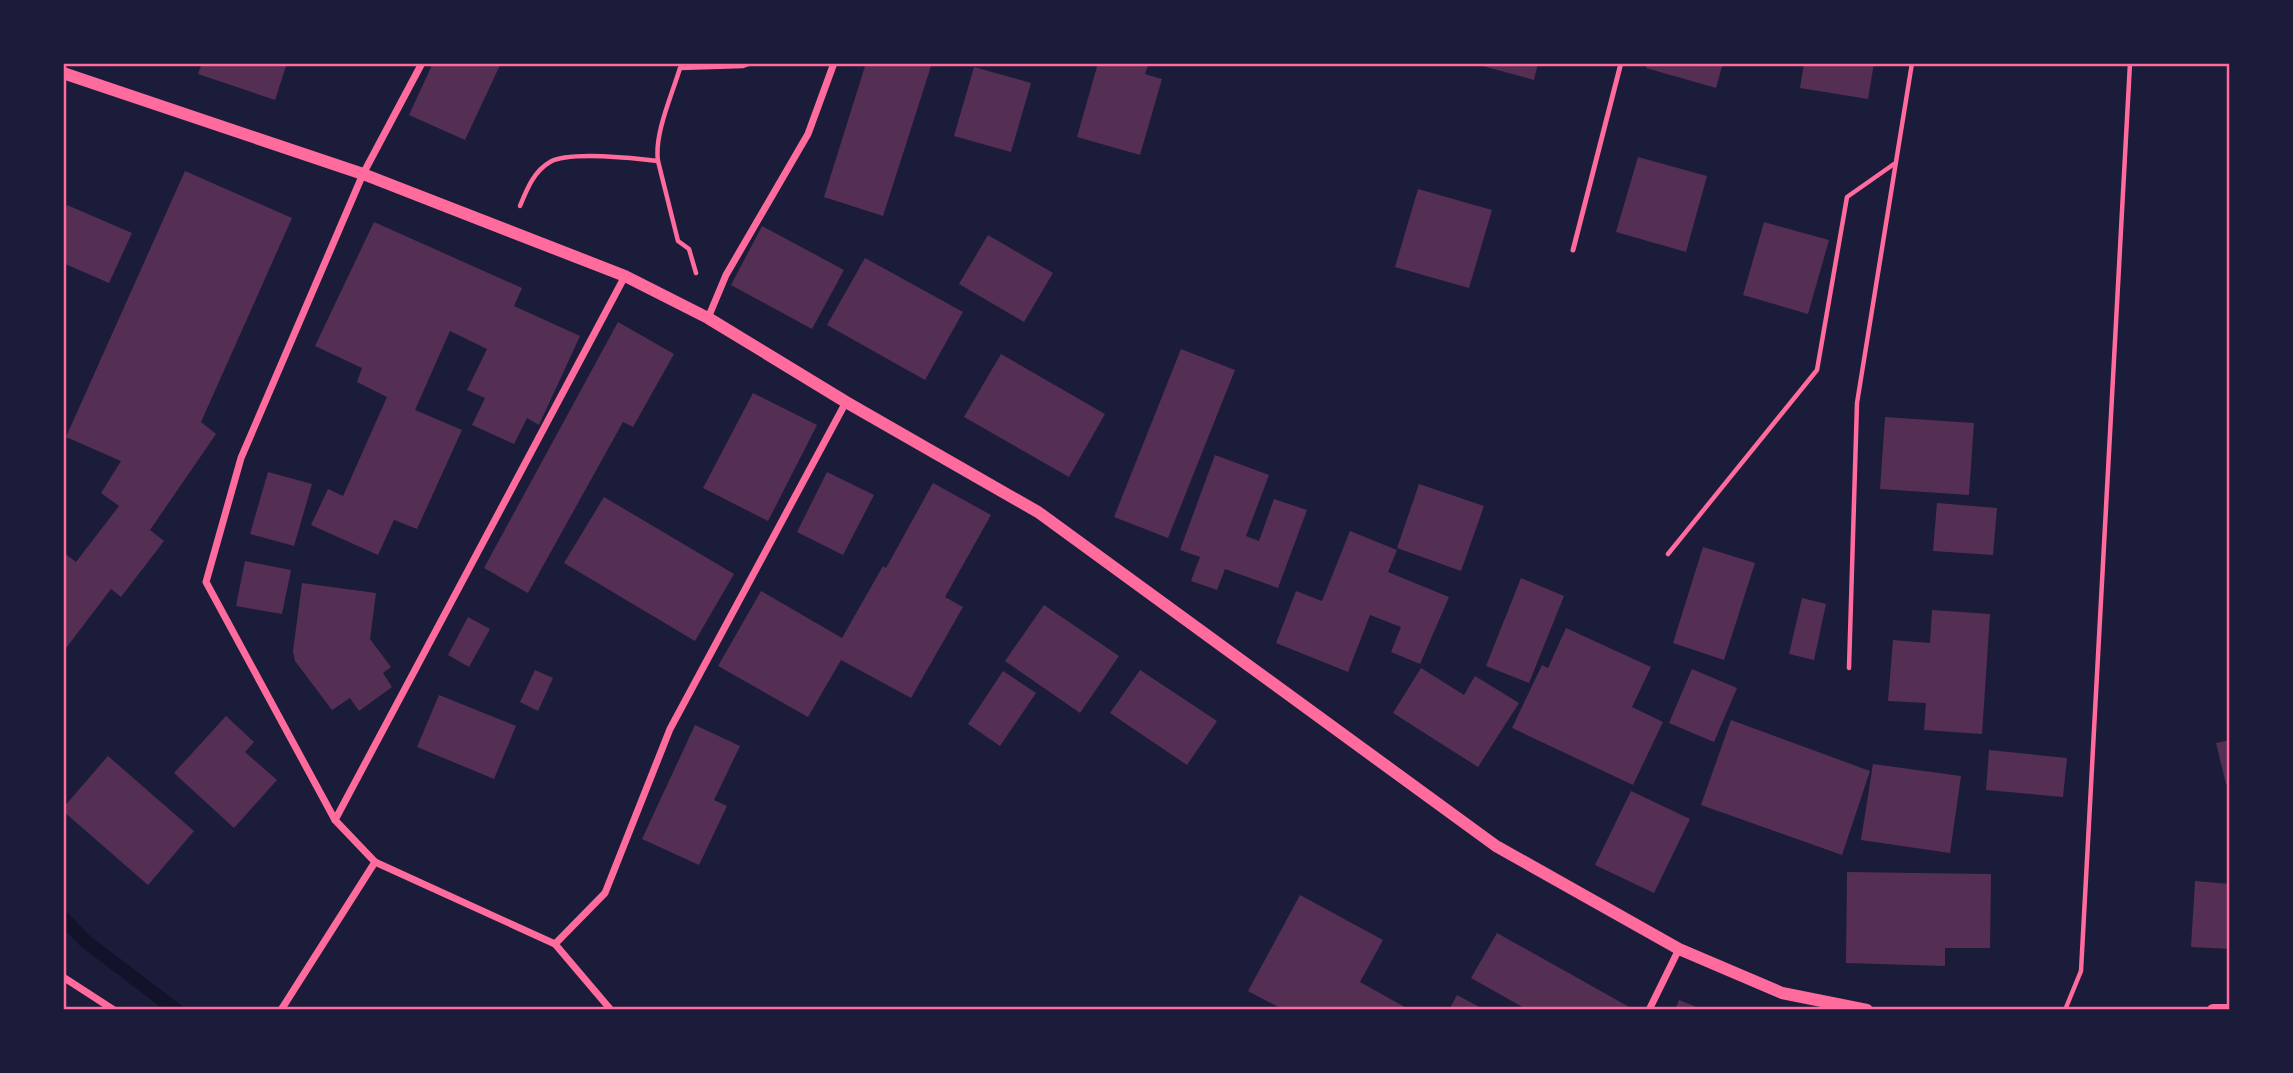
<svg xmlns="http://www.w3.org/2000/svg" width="2293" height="1073" viewBox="0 0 2293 1073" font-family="Karla,sans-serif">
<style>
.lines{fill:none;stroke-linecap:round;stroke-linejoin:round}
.stream{stroke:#12122b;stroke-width:14}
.building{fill:#542f53}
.path{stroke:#ff6b9d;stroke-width:4.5}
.service{stroke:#ff6b9d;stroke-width:5}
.minor{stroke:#ff6b9d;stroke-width:7}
.tertiary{stroke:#ff6b9d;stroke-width:12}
.neatline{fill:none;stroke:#ff6b9d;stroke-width:2.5}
</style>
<rect width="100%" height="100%" fill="#1b1b3a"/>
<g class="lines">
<polyline class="stream" points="63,918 84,940 176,1010"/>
</g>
<g class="building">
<polygon points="202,63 287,63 275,100 198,74"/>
<polygon points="433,63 501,63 465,140 409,115"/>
<polygon points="866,63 932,63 883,216 824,197"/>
<polygon points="1098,63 1149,63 1145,74 1162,79 1140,155 1077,137"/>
<polygon points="1472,63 1538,63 1534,80"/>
<polygon points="1648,63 1723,63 1716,88 1646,68"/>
<polygon points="1804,63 1874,63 1868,99 1800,88"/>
<polygon points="974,67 1031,83 1011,152 954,136"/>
<polygon points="1638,157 1707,176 1686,252 1616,232"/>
<polygon points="185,171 292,218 201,422 216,434 150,530 164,541 121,597 111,589 63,652 63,552 76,562 119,506 101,493 121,461 66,437"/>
<polygon points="1418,189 1492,210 1469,288 1395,267"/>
<polygon points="67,205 132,233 109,283 63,263 63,214"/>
<polygon points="374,222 522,288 514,306 580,336 539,425 527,418 514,444 472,425 485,398 467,390 487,349 450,331 415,410 462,430 417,529 394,520 378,555 311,525 328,489 343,496 387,397 357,382 362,368 315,346"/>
<polygon points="1764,222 1829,240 1808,314 1743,295"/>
<polygon points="762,226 844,270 812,329 731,285"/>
<polygon points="988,235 1053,273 1024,322 959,284"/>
<polygon points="865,258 963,312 925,380 827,325"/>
<polygon points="618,322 674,354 633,427 623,422 528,593 484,568"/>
<polygon points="1181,349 1235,370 1168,538 1114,517"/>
<polygon points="1001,354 1105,414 1069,477 964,417"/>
<polygon points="753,393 817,425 768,521 703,488"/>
<polygon points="1885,417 1974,423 1969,495 1880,489"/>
<polygon points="1215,455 1269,475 1246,536 1259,541 1274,499 1307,510 1278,588 1225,569 1217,590 1191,581 1200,557 1180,550"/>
<polygon points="268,472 312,484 294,546 250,534"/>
<polygon points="827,472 874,495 843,555 797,532"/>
<polygon points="933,483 991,515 945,597 963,607 911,698 841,660 808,717 718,666 761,591 842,638 883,566 886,568"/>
<polygon points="1419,484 1484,506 1461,571 1397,548"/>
<polygon points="604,497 734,574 695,641 564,563"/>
<polygon points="1937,503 1997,508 1993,555 1933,551"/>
<polygon points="1350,531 1397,550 1388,572 1449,597 1420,664 1391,652 1401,627 1370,615 1348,672 1276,643 1296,591 1322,601"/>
<polygon points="1703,547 1755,563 1724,660 1673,643"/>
<polygon points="245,561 291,570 282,614 236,606"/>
<polygon points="1521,578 1564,596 1529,683 1486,666"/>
<polygon points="302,583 376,593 370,639 391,667 383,673 392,687 359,711 350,698 332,710 295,661 293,651"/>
<polygon points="1802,598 1826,604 1814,660 1789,654"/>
<polygon points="1044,605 1119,656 1080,713 1005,661"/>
<polygon points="1932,610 1990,614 1982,734 1924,730 1926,703 1888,701 1893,640 1930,643"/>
<polygon points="468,617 490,629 469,667 448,655"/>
<polygon points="1566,628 1651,667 1632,707 1663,722 1633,785 1512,728 1542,665 1548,668"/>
<polygon points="1421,668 1464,695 1475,676 1519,703 1478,767 1393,713"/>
<polygon points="1692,669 1737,688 1714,742 1669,723"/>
<polygon points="535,670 553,678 538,711 520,702"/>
<polygon points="1140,670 1217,721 1187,765 1110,713"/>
<polygon points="1003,671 1036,693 1000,746 968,724"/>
<polygon points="439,695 516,726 494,779 417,747"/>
<polygon points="226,716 254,742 245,752 277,780 234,828 174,773"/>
<polygon points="1731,720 1870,771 1842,855 1701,805"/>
<polygon points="695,725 740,746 714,800 727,806 699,865 642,839"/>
<polygon points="2230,740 2230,783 2226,784 2216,743"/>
<polygon points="1989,750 2067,758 2063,797 1986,790"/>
<polygon points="108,756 194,831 148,885 63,811 63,808"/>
<polygon points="1873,764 1961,776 1950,853 1861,840"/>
<polygon points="1631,791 1690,819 1654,893 1595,865"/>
<polygon points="1847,872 1991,874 1990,948 1945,948 1945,966 1846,963"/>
<polygon points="2195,881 2230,884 2230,949 2191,947"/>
<polygon points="1300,895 1383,940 1360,982 1410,1010 1284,1010 1248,991"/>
<polygon points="1497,933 1631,1008 1630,1010 1528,1010 1471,978"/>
<polygon points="1457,995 1485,1010 1449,1010"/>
<polygon points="1679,1000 1704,1010 1675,1010"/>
</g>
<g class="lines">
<g class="path">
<path d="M520,206C527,189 534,171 550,162C568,151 636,158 658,161"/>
<path d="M696,273L689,249L678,241L658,161C654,134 672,95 680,68L743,66L751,63"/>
<polyline points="1668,554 1817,370 1847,197 1894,164"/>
<polyline points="1849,668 1857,403 1912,63"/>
<polyline points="2065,1010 2081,971 2130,63"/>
</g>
<polyline class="service" points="1573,250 1621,63"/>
<g class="minor">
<polyline points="708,318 726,275 808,134 834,63"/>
<polyline points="335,820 625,276"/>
<polyline points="375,862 555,944 611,1010"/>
<polyline points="555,944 605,893 670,729 846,402"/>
<polyline points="63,977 114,1010"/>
<polyline points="281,1010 375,862 335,820 206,582 241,458 363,174 422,63"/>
<polyline points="1649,1010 1679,949"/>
</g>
<g class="tertiary">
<polyline points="63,73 363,174 625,276 708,318 846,402 1038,512 1496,846 1679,949 1782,993 1867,1010"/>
<polyline points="2213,1010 2230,1010"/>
</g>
</g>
<rect width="2293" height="1073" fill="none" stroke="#1b1b3a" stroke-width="130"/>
<rect x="65" y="65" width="2163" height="943" class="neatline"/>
</svg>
